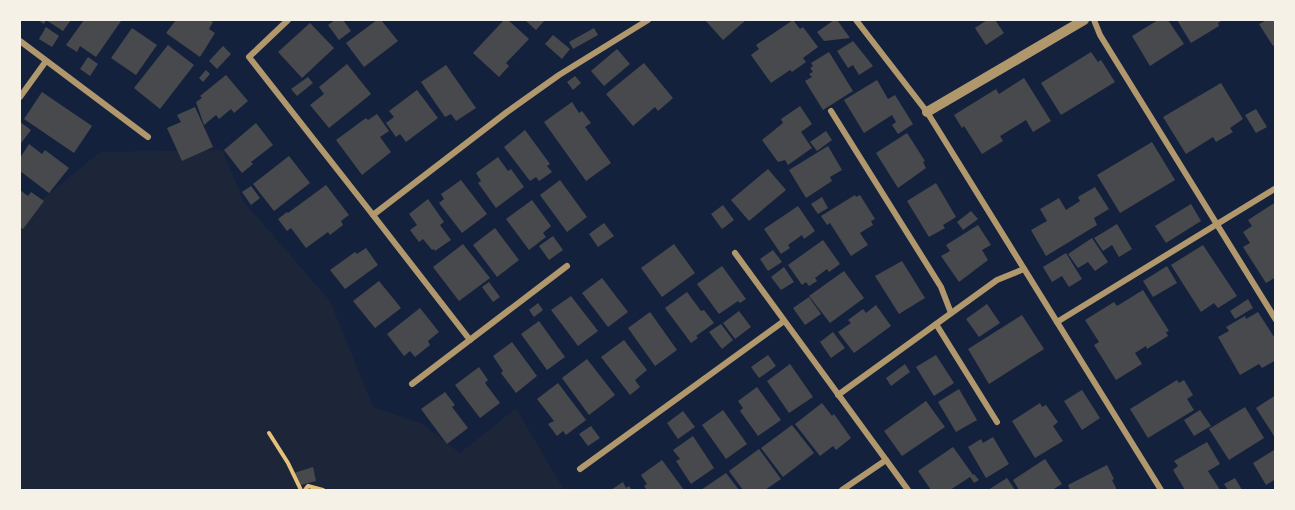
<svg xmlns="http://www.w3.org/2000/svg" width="1295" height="510" viewBox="0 0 1295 510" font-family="'Noto Sans',sans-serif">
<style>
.green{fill:#1d2539}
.building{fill:#48494c}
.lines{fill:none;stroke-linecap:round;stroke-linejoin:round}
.path{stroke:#e5c07b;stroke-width:4}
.minor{stroke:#b1986c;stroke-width:6}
.tertiary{stroke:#b1986c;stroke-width:10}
</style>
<rect width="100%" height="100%" fill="#14213d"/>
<polygon class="green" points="222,150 244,202 330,301 373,407 422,424 460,453 516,408 564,490 20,490 20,220 23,215 100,152"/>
<g class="building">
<polygon points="38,20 71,20 63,31 46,20 44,24"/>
<polygon points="84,20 121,21 96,57 80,46 77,52 66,45"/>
<polygon points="176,20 209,20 213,22 209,29 215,33 200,57 166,33"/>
<polygon points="335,20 343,20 351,31 339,40 328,25"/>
<polygon points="377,20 381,20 398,41 364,67 346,43"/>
<polygon points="504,20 508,20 529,39 506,63 509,66 499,77 473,53"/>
<polygon points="525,20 545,20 536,30"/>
<polygon points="705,20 746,20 723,40"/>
<polygon points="793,20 800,29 803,27 818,47 803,58 806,62 792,72 790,70 771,83 751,55 759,49 756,45"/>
<polygon points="834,20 837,20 850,38 824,41 817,32"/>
<polygon points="987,20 995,20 1004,33 986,45 975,28"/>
<polygon points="1158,20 1168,20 1184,44 1150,66 1132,36"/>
<polygon points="1177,20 1223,20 1218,23 1219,26 1191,43"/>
<polygon points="1267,20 1276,20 1276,44 1273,46 1259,24"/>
<polygon points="310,23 334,48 302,78 278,52"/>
<polygon points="46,27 59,36 52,47 39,39"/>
<polygon points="132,28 157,45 136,75 111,58"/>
<polygon points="594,28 598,35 573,49 569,42"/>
<polygon points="553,35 570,49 562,59 545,44"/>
<polygon points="853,41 873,66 859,75 853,65 848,68 837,51"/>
<polygon points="168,45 194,65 160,109 134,88"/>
<polygon points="223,46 231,54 217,69 209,61"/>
<polygon points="617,49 630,64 604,86 591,71"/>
<polygon points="829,52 853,91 823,110 805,81 812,77 809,74 813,72 810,68 813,66 811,63"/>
<polygon points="1091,52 1098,62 1101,60 1115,82 1061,115 1041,83"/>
<polygon points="88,57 98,64 90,76 80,69"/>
<polygon points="644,63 673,98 658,111 655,107 633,126 606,94"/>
<polygon points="347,64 371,94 329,128 310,105 324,94 319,87"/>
<polygon points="446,65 476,108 456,121 451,114 445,117 421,82"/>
<polygon points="206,70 210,74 203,82 199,78"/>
<polygon points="226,75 248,101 234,113 231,109 219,119 216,115 204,125 196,102 202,98 200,96"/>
<polygon points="575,76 581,83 573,90 567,82"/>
<polygon points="308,77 313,83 297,96 291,89"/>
<polygon points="1024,78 1051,121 1033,132 1026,120 1000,136 1003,141 982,154 964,126 962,128 954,115 996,89 999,94"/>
<polygon points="877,80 888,99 895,95 913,124 898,134 892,125 896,122 892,115 864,133 844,100"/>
<polygon points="1221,83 1243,119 1230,128 1233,132 1216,142 1213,137 1186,154 1163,117"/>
<polygon points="417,90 438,118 406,142 400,134 396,137 386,123 394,117 389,111"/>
<polygon points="42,92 92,126 74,153 24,119"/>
<polygon points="572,102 579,113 582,111 591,123 585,127 611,163 586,181 544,122"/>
<polygon points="800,106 812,124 801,132 812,148 788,165 785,160 778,162 762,140 783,123 781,119"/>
<polygon points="195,107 213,147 182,161 167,128 181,122 177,115"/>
<polygon points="1256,109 1267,127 1256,133 1245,115"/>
<polygon points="377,114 389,131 380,137 391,152 362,175 336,140 366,118 368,120"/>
<polygon points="20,122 31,130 21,143 20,142"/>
<polygon points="256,123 273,145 251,162 253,164 242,173 224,150"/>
<polygon points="525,130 550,164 547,166 552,172 539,181 536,177 530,181 504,147"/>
<polygon points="826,131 832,140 817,151 810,142"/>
<polygon points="907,133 925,161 923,162 926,168 898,188 876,153"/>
<polygon points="1152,142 1175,180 1120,213 1097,175"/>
<polygon points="29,144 42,154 45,150 69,168 49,193 20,171 20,158"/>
<polygon points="828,146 842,170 830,177 832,181 806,198 789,170"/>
<polygon points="289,156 310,183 274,211 253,184"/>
<polygon points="498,157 508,171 511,169 524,187 496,208 478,183 481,181 476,173"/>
<polygon points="768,169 786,190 749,221 731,200"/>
<polygon points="461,180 487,214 462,233 439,203 444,199 441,194"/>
<polygon points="560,180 587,217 567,232 540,195"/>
<polygon points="936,183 956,217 943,225 945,228 929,237 907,201"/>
<polygon points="326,185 349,215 341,221 343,225 330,235 328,232 306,248 291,228 287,231 278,219 287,212 288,213"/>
<polygon points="251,186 260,198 251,205 242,192"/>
<polygon points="1095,187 1109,209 1094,218 1097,225 1046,256 1031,230 1047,221 1040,209 1059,198 1066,210 1080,201 1078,197"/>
<polygon points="20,190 28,196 31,192 44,201 23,229 20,227"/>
<polygon points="855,195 856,197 860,195 875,219 871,221 873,225 860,233 868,245 851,256 830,223 827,225 821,216"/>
<polygon points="822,197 828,208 818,214 811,204"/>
<polygon points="428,199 444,222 440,225 451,240 435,251 434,249 432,250 423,239 419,242 410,230 417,225 409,214"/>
<polygon points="532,200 551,226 543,233 546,237 529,250 506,219"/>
<polygon points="1276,202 1276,277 1266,283 1243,247 1250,243 1243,232 1252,226 1248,220"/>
<polygon points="1191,204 1201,221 1166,243 1155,226"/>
<polygon points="723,205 734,220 722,229 711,214"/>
<polygon points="798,206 815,231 804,239 802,235 788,245 790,248 781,254 764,229"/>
<polygon points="971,211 978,219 963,230 957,222"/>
<polygon points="604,223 614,236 598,247 589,234"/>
<polygon points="1117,224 1132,249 1119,257 1112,245 1103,251 1094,238"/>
<polygon points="978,225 991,245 982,250 988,260 959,282 941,256 950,251 946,245"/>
<polygon points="495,228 519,260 497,277 473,245"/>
<polygon points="553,236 563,250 549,260 539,246"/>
<polygon points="1092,238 1108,262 1095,271 1088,262 1078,268 1068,254"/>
<polygon points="823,240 840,264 829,272 827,269 815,278 817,281 809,286 806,282 802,285 788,265"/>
<polygon points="463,244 490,278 459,301 433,267"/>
<polygon points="674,244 695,273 662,297 641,268"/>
<polygon points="1203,245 1237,296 1218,308 1214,303 1201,312 1171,265"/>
<polygon points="366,248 378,265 345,289 330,270 355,252 357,254"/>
<polygon points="773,250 782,262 768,271 760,259"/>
<polygon points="1066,253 1082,279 1069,287 1062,276 1052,282 1043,267"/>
<polygon points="902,261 925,298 899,314 875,276"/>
<polygon points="722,266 746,299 740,303 738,301 719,314 697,284"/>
<polygon points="1167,266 1177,283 1153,297 1143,281"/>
<polygon points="784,267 794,282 781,290 771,277"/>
<polygon points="844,271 864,298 830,323 809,296"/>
<polygon points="602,278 628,312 608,327 582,293"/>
<polygon points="379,281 401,308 375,328 353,301"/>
<polygon points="489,282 500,297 493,302 482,287"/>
<polygon points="1143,290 1169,331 1166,332 1168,336 1147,349 1146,346 1135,353 1142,364 1116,380 1094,345 1099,342 1085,320 1114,302 1117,306"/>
<polygon points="687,292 701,311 704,310 714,323 696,336 698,338 691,343 665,308"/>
<polygon points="571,296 598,331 578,346 551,310"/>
<polygon points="809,297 821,314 805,325 793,308"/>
<polygon points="1248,299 1253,308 1235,319 1230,311"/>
<polygon points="538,303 543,310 534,317 529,310"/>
<polygon points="987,304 1000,323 979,337 966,319"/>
<polygon points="876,305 891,326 854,353 838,332 851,323 848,320 863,309 866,313"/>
<polygon points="420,308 439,332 428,341 430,345 415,357 410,351 404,356 387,334"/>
<polygon points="739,311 751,327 735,339 723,323"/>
<polygon points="650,312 677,350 655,366 628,328"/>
<polygon points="1258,312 1276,340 1276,360 1262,368 1259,364 1240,375 1218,337 1229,331 1226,327 1245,316 1246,319"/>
<polygon points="1022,315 1044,349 989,384 968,349"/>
<polygon points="539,321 565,357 547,370 521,334"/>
<polygon points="721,324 733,340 722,349 709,332"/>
<polygon points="833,332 845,348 831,358 820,342"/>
<polygon points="624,340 647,370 635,380 640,387 630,395 601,357"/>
<polygon points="512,342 537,376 516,393 501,373 503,371 493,356"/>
<polygon points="768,355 776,366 759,378 751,367"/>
<polygon points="936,355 954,383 934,396 916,367"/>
<polygon points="587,359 615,395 589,415 562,378"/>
<polygon points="790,364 813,397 789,413 767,381"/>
<polygon points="905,364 910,372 891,386 886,378"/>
<polygon points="479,367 488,380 485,383 500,403 480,418 455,385"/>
<polygon points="1177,380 1179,383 1184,380 1193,395 1187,399 1194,410 1148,438 1130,409"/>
<polygon points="558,383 586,420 566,435 563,431 557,436 548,424 554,421 537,399"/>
<polygon points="757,387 781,420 758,436 740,411 743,408 738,401"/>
<polygon points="959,389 977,420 956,432 938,402"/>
<polygon points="1082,390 1100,418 1082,430 1064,401"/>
<polygon points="445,392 455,405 452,407 468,428 447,444 421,409"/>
<polygon points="1276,395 1276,439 1256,408"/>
<polygon points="926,401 945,427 902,456 884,431"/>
<polygon points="822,403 832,416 834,414 851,438 836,450 833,446 820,456 795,424"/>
<polygon points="1040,403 1042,407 1046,405 1058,422 1053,426 1063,441 1035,458 1012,421"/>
<polygon points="1245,407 1264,438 1229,460 1209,429"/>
<polygon points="723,410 747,444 726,459 702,425"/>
<polygon points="1200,410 1211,426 1194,436 1184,420"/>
<polygon points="683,411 695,427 678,439 667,423"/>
<polygon points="792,425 814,453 783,477 761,448"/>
<polygon points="591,426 600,438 588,446 579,434"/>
<polygon points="693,436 714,468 691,484 676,461 680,459 673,450"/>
<polygon points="993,437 1009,464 986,478 968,447 981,439 983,443"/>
<polygon points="1207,442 1220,464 1208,471 1220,490 1185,490 1173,470 1178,466 1174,461"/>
<polygon points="953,447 973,475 974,474 979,480 974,483 970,477 950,490 931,490 918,471"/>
<polygon points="759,449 781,479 765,490 743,490 729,471"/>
<polygon points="1274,450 1276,479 1266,485 1253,463"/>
<polygon points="1045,459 1062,484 1052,490 1019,490 1013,480"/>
<polygon points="662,460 684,490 647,490 644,486 647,484 641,475"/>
<polygon points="1107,465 1114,479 1112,480 1117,490 1070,490 1068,485"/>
<polygon points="313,467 316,481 297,486 294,473"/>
<polygon points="726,473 739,490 701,490"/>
<polygon points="1007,478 1015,490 988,490"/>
<polygon points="1235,478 1242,490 1228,490 1224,484"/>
<polygon points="623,482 626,488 629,486 632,490 611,490"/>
</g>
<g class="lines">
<g class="path">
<polyline points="269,433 288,463 301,490"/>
<polyline points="305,490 308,486 323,490"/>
</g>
<g class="minor">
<polyline points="288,20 249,57 373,215 507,112 559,75 648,20"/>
<polyline points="856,20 927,112 1161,490"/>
<polyline points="1094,20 1100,35 1276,320"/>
<polyline points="20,41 148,137"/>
<polyline points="20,97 46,61"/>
<polyline points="831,111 941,287 951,313"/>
<polyline points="373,215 470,340"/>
<polyline points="735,253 908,490"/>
<polyline points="1057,322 1276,188"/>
<polyline points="936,324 997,422"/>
<polyline points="412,384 567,266"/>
<polyline points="838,395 997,280 1024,269"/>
<polyline points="580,469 784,321"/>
<polyline points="842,490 886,460"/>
</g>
<polyline class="tertiary" points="927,112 1084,20"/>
</g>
<rect width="1295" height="510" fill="none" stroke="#f6f1e7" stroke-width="42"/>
</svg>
